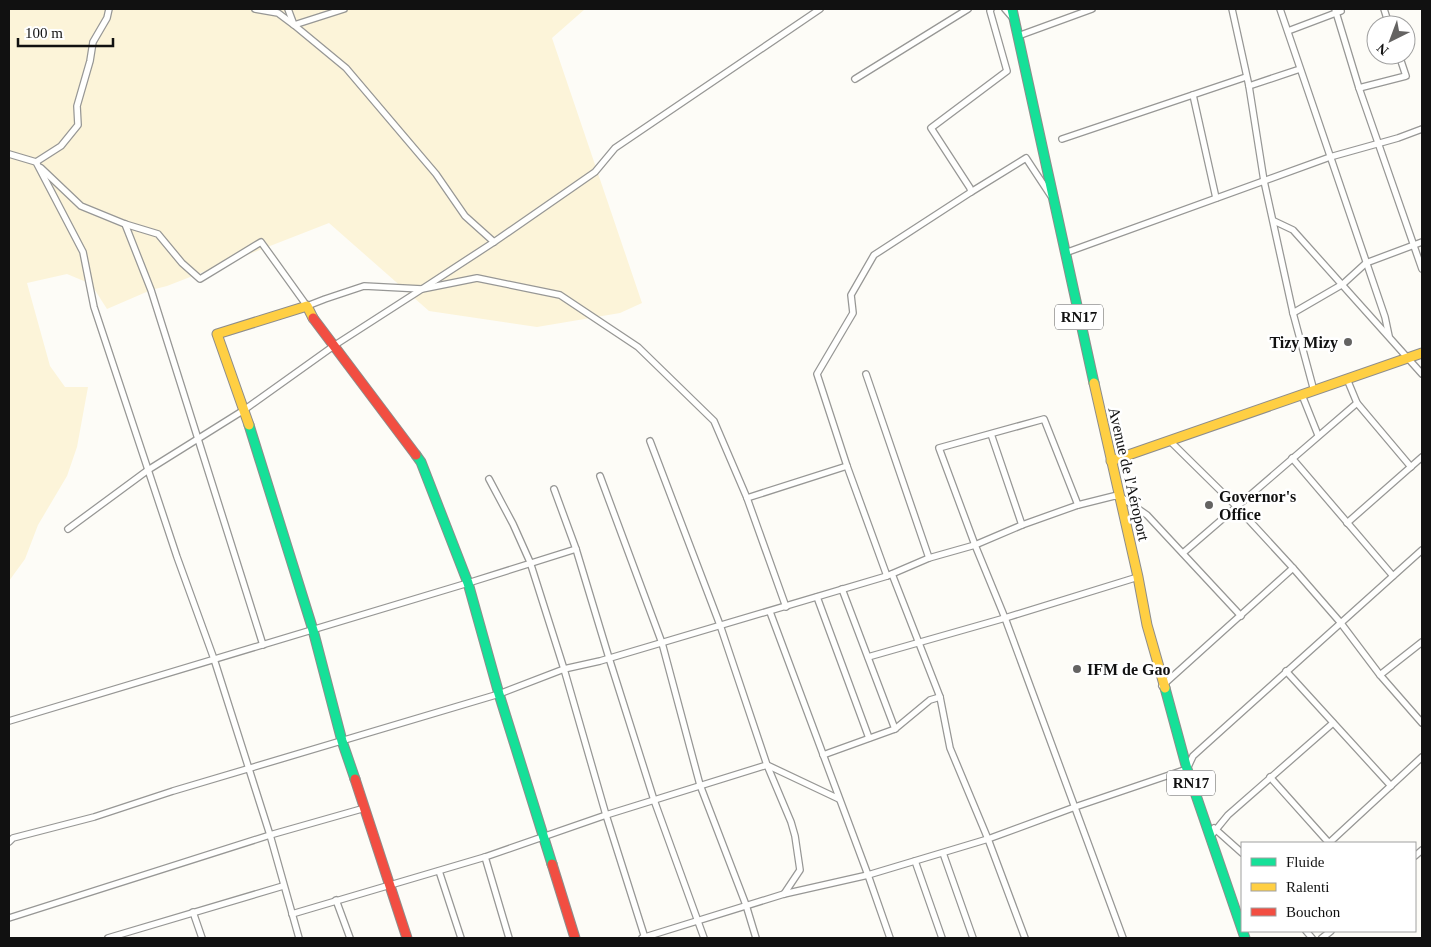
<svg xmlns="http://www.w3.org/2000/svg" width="1431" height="947" viewBox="0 0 1431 947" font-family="Georgia,serif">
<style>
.sand{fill:#fcf4d9}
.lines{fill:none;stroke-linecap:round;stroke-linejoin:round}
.street-casing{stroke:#979795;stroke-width:8}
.fast-casing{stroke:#8e8d8b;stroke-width:11}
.slow-casing{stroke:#8e8d8b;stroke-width:11}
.jam-casing{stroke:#8e8d8b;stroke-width:11}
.street{stroke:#fffffe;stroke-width:5.5}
.fast{stroke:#16e098;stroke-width:9}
.slow{stroke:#ffcf43;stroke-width:9}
.jam{stroke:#f24e42;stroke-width:9}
.poi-dot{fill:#646362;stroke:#fff;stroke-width:2}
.labels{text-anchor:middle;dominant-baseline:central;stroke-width:5;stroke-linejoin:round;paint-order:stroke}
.shield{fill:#fff;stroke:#585858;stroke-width:1}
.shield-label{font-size:15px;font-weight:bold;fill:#111}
.poi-label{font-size:16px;font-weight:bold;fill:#111;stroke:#fff;text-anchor:start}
.street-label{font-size:16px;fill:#111;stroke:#fff}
</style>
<rect width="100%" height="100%" fill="#fdfcf7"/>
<polygon class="sand" points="9,9 585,9 552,38 642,303 620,313 537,327 429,311 329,223 167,286 151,290 107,309 91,284 67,274 27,283 50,366 65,387 88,387 77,447 67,476 38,525 25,559 9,581"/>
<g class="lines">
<g class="street-casing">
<g id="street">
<polyline points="255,9 278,13 294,25 344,9"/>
<polyline points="288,9 294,25 346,68 436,174 465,216 494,242"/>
<polyline points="1005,9 1012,17"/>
<polyline points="1232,9 1249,86 1264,181 1293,313 1314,391"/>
<polyline points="1280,9 1385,317 1389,336"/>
<polyline points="1335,9 1359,88"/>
<polyline points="1384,9 1389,25"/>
<polyline points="1288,31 1341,11"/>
<polyline points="1018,36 1092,9"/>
<polyline points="1399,55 1406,76 1359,88 1422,269"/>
<polyline points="855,79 968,9"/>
<polyline points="1249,86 1300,69"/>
<polyline points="1193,95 1216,198"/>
<polyline points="1062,139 1246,77"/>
<polyline points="9,154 36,162 83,252 94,307 177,557 214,659 270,835 299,938"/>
<polyline points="36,162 61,146 78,125 77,106 90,61 93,42 107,18 109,9"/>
<polyline points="41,168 81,206 125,224 158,234 182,263 200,279 261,242 307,306 325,299 364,286 422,289 494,242 595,172 615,148 820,9"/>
<polyline points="971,192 1026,158 1051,196"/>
<polyline points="1274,221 1293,230 1422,374"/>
<polyline points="125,224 151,290 263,645"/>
<polyline points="1065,253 1330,157 1398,138 1422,129"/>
<polyline points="1293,313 1343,284 1366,263 1422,242"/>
<polyline points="866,374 929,558"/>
<polyline points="1347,379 1357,403 1411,467"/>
<polyline points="1302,395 1318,435"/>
<polyline points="991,434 1022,525"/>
<polyline points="650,441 720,625 767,765 791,822 795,836 800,870 784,894"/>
<polyline points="1171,442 1236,506 1293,568 1340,622 1380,675 1422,723"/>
<polyline points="1292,458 1393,576"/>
<polyline points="600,476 662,643 700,785 746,905 756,938"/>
<polyline points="489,479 513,524 530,562 564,669 606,815 645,938"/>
<polyline points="554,489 576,549 609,658 654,800 704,938"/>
<polyline points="747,498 786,607"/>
<polyline points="1078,505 1044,419 939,448 975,545 1005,618 1123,938"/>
<polyline points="1347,523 1422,457"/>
<polyline points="68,529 148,470 244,410 335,345 422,289 477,278 560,295 638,347 714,421 747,498 847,466"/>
<polyline points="1183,553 1357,403"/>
<polyline points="892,574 940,697 950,748 988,839 1025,938"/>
<polyline points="887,576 847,466 817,374 853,313 851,295 874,255 971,192 970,188 931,128 1007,71 990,11 991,9"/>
<polyline points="817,597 869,738"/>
<polyline points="770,612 868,875 890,938"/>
<polyline points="868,657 1005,618 1138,577"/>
<polyline points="1286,671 1391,786"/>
<polyline points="1380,675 1422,642"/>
<polyline points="1162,686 1293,568"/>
<polyline points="9,721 468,583 576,549"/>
<polyline points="895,729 930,700 940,697"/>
<polyline points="823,755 895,729 842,589"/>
<polyline points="1270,777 1329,843"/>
<polyline points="1214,828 1242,853"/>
<polyline points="1210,837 1228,815 1333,723"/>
<polyline points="9,842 13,838 94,817 173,791 499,694 564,669 600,661 887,576 929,558 975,545 1022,525 1078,505 1118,495 1147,515 1241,616"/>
<polyline points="1329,843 1422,757"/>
<polyline points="943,853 973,938"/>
<polyline points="1415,856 1422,850"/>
<polyline points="485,857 509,938"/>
<polyline points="915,861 942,938"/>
<polyline points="439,871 461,938"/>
<polyline points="336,900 350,938"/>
<polyline points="193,912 202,938"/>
<polyline points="292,914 485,857 606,815 767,765 839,799"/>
<polyline points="9,918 270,835 365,808"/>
<polyline points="1306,931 1312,938"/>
<polyline points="108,938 283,886"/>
<polyline points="642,938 784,894 868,875 988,839 1075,807 1187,769 1193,756 1204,746 1422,550"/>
<polyline points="1322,938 1331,931"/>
</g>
</g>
<g class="fast-casing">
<g id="fast">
<polyline points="1012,9 1094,383"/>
<polyline points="249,425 313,630 342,741 355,779"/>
<polyline points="416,455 421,462 468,583 499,694 552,864"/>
<polyline points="1165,688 1187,769 1245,938"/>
</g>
</g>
<g class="slow-casing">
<g id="slow">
<polyline points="1094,383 1138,577 1147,625 1165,688"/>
<polyline points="249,425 217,334 307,306 313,318"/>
<polyline points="1111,461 1422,353"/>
</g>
</g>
<g class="jam-casing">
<g id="jam">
<polyline points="313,318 416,455"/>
<polyline points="355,779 407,938"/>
<polyline points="552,864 575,938"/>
</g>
</g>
<use href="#street" class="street"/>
<use href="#fast" class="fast"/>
<use href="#slow" class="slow"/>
<use href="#jam" class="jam"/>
</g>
<g class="poi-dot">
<circle cx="1348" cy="342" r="5"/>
<circle cx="1209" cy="505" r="5"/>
<circle cx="1077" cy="669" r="5"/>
</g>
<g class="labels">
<g class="shield">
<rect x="1055" y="304.5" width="48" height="25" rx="4"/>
<rect x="1167" y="770.5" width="48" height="25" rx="4"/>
</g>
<g class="shield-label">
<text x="1079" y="317">RN17</text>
<text x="1191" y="783">RN17</text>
</g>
<g class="poi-label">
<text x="1338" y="342" text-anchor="end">Tizy Mizy</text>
<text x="1219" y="496">Governor's<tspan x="1219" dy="18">Office</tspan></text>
<text x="1087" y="669">IFM de Gao</text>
</g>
<g class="street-label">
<text transform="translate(1129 474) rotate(77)">Avenue de l'Aéroport</text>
</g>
</g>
<rect width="1431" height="947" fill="none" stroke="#111111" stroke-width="20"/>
<rect x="1241" y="842" width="175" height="90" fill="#ffffff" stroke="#a0a0a0"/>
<rect x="1251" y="858" width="25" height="8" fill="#16e098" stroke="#a0a0a0"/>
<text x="1286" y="867" font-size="15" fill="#111111">Fluide</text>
<rect x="1251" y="883" width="25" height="8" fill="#ffcf43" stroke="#a0a0a0"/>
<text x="1286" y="892" font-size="15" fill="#111111">Ralenti</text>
<rect x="1251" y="908" width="25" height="8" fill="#f24e42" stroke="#a0a0a0"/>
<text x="1286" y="917" font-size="15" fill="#111111">Bouchon</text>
<g transform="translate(1391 40) rotate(222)"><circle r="24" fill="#ffffff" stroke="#a0a0a0"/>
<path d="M0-4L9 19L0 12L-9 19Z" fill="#646362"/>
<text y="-8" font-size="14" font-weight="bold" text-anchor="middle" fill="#111111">N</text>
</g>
<path d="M18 38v8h95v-8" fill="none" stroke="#111111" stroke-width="2.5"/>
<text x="25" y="38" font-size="15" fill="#111111" stroke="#ffffff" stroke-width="4" paint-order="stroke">100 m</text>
</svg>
